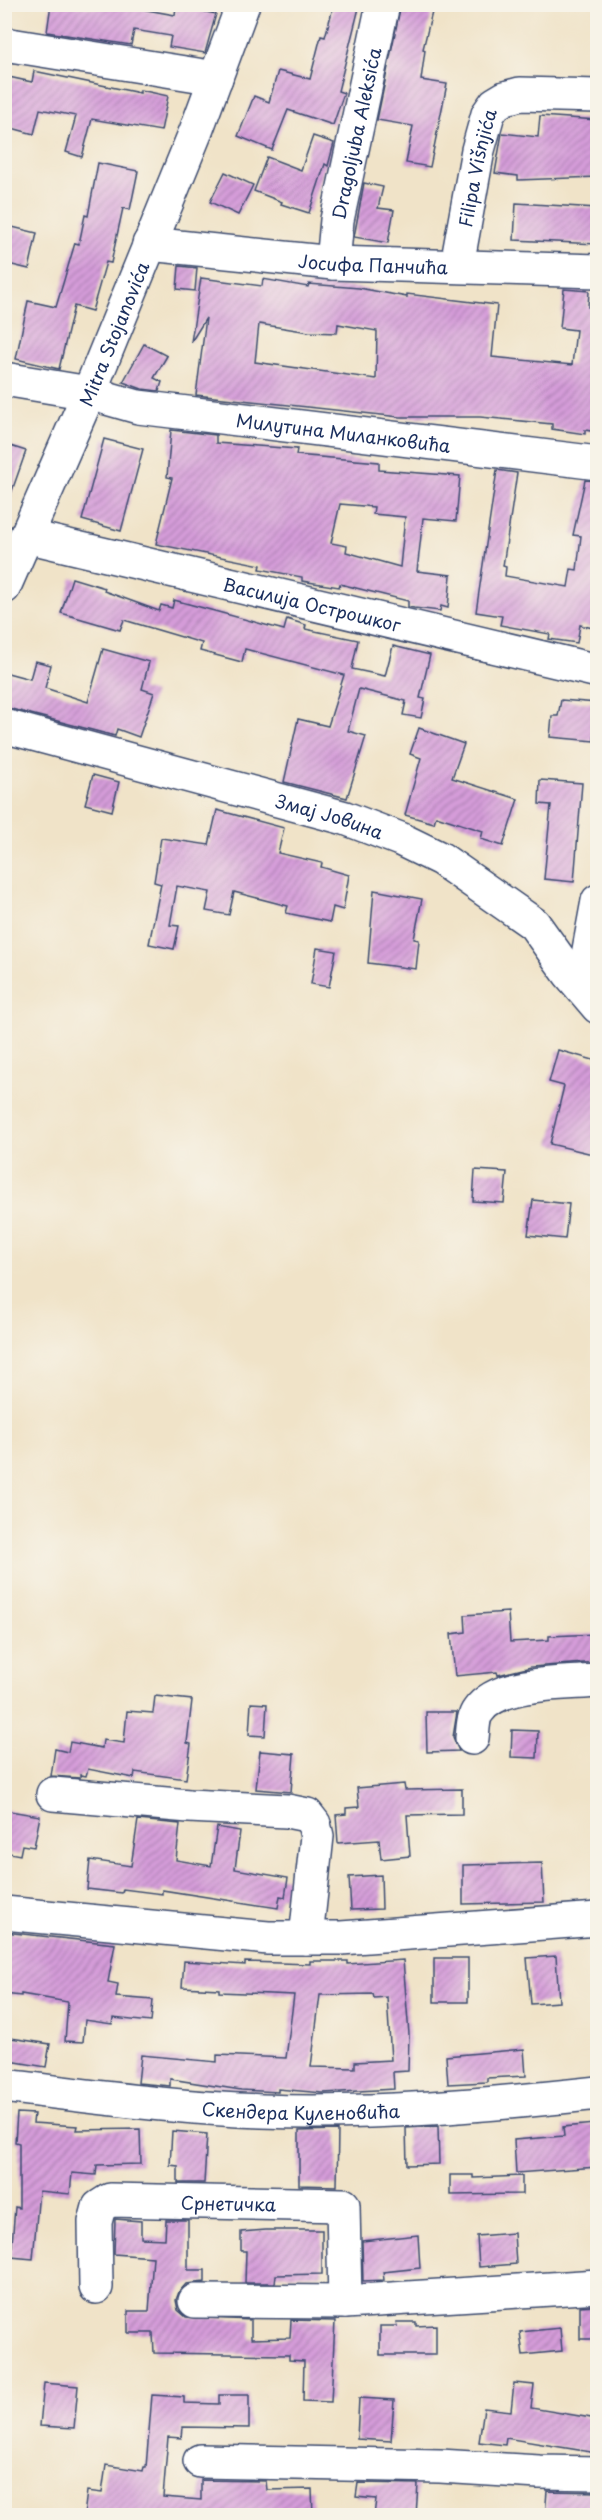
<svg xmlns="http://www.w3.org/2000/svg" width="602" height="2520" viewBox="0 0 602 2520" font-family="'Playpen Sans',sans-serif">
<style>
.building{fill:url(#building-hatch);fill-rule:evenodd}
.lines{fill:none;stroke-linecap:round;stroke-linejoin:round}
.minor-casing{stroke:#3b4a6e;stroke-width:36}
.minor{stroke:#fff;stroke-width:33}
.labels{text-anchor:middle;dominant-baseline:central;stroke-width:4.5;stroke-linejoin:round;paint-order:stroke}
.street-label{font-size:18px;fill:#1b2f5e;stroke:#f7f3e8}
</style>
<defs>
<pattern id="building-hatch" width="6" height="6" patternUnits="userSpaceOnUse" patternTransform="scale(1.5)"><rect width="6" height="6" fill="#d59cd9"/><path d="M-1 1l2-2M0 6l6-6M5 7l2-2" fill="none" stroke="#ac80b3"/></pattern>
</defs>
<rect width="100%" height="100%" fill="#f7f3e8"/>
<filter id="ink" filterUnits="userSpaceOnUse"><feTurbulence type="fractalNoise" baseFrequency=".0167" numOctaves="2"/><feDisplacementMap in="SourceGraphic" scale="12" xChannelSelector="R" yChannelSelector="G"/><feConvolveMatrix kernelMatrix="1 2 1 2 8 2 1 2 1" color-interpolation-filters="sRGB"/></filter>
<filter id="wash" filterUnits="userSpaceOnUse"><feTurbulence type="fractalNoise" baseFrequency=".008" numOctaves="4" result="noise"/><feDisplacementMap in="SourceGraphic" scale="24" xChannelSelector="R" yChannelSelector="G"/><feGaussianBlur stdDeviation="1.35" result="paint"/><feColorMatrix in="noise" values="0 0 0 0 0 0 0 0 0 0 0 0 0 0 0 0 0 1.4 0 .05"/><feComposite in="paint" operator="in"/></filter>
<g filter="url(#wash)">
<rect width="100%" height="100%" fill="#f0e3c8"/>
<g id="blocks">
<g class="building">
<polygon points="51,4 101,8 101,4 114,4 175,15 176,6 216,14 205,53 169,47 171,36 134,30 131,45 47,32"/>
<polygon points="334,4 360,4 338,91 344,93 333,125 288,110 272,150 238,136 254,96 269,102 278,71 310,79 321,36 325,37"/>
<polygon points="401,4 434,4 423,49 425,50 421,80 447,84 430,167 406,163 413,126 377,120"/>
<polygon points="34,71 140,93 140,90 168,96 161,131 92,119 82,157 66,152 76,116 40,109 34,134 4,126 4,76 32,82"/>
<polygon points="540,116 597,120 597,177 518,180 518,176 495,173 502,133 538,137"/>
<polygon points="313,136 334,143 328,166 325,164 309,213 281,204 282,202 254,191 267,157 301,170"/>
<polygon points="98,163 138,171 130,210 123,208 111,263 106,262 92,311 74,306 59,369 16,359 28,301 56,307 75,243 79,244 85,215 88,216"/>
<polygon points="225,172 253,185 238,215 210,202"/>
<polygon points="364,183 383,187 378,208 394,210 388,243 354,237"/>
<polygon points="516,203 597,208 597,244 514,240"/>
<polygon points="4,225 37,233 29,269 4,263"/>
<polygon points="179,266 197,268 195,291 177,289"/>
<path d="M201,278L262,286L263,279L308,287L309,284L359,288L407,297V294L497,305L492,357L572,365L576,330L560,328L564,289L589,291L588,307L597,308V432L585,430V434L552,429V424L480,417H400L196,395L206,318L191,342ZM259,324L309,332L337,333L338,324L377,331L376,379L255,362Z"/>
<polygon points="144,344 167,356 154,378 162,382 159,391 142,389 123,382"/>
<path d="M171,430L216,435V443L297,449L296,455L379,462V470L460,476L456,521L423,518L417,571L451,575L448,608L441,606L440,611L414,608L408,607V601L340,584L339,587L302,581V577L260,569L261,565L156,544L172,478L167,477ZM340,504L374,507L373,514L405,517L400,567L346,552L347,546L331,543Z"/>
<polygon points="104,439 143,449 121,531 82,520"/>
<polygon points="4,444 26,451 7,505 4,504"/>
<polygon points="497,470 517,473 503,566 506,567 505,576 568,587 571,569 577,570 581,536 573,535 585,480 597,481 597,589 595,607 597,607 597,629 580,625 577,643 549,639 550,634 500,625 502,616 476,612"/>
<polygon points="72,578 105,588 104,591 159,611 161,605 172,608 174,600 284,630 287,619 306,625 305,629 358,640 352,669 385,676 393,646 430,655 420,698 425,699 421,718 403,715 406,701 359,689 348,731 366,736 347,798 284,782 298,719 328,726 344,675 245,649 242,662 200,651 202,643 124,620 120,630 61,613"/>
<polygon points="103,649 149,662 142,689 154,693 139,737 117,729 115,736 4,707 4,672 30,679 35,661 51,665 45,688 88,702"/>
<polygon points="561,700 597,703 594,741 550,737 552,716 558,716"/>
<polygon points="419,728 464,744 452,778 518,799 503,846 481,839 483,831 436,816 434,823 405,815 421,758 410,754"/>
<polygon points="93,775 119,782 112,811 85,804"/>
<polygon points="540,780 582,783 574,882 544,879 551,805 539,804"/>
<polygon points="217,810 284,828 278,853 322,863 321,867 349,875 343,910 333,907 330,922 286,913 288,906 234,892 229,915 206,911 210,892 177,886 170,925 179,926 174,949 149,944 161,884 154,882 161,838 209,845"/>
<polygon points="374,890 422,899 414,939 419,940 416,969 368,963"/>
<polygon points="317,948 336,951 329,987 311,984"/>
<polygon points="558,1050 597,1061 597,1155 550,1144 564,1086 549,1082"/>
<polygon points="475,1170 507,1172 504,1203 473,1201"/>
<polygon points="533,1200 569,1204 565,1239 528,1235"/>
<polygon points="508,1612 510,1642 549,1640 549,1636 597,1634 597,1662 531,1667 498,1675 497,1672 455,1676 451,1634 466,1632 465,1615"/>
<polygon points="155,1696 192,1700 187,1743 191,1744 186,1779 135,1772 134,1778 88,1769 86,1776 80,1775 80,1778 51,1776 55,1749 68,1752 70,1742 102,1748 103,1740 124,1743 127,1711 153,1713"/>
<polygon points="251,1703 267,1704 265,1736 249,1735"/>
<polygon points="426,1712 457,1712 453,1737 459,1751 427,1752"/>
<polygon points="512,1730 538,1731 537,1758 511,1757"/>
<polygon points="260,1751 294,1754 291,1792 256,1789"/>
<polygon points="404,1784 405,1790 462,1789 462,1814 407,1815 410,1856 381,1859 379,1840 338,1843 336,1815 346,1814 346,1808 359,1807 357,1788"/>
<polygon points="4,1810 40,1816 34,1847 22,1845 20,1855 4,1852"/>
<polygon points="138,1820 180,1824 176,1860 211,1866 217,1827 240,1831 235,1869 288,1878 285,1897 280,1896 278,1908 162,1890 162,1894 123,1889 122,1893 87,1889 90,1860 131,1866"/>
<polygon points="542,1863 544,1902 463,1904 463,1865"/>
<polygon points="381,1875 382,1909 351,1910 349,1877"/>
<polygon points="4,1932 115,1944 108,1982 118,1984 116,1997 153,2000 151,2022 113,2018 112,2024 85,2020 83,2042 65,2041 68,2002 21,1994 21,1996 4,1994"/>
<polygon points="556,1956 559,2002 531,2004 527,1958"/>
<rect x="434" y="1958" width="34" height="44"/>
<path d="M403,1960L409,2034L408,2071L393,2072L394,2089L323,2093L278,2089V2092L241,2090L170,2079V2086L138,2083L141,2055L217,2062V2055L286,2058L294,1995L219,1992V1989L182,1987L184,1961L245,1965V1962L310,1964V1961H348V1964ZM373,1994L374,1998L387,1997L391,2060L355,2062V2068L311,2067L320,1995Z"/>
<polygon points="4,2037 50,2044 46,2067 4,2060"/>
<polygon points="524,2049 526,2076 487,2078 487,2082 448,2084 446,2056"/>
<polygon points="17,2113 34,2114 33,2123 77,2126 76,2130 140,2129 141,2164 97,2165 96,2175 72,2173 70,2194 39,2191 33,2259 11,2257 15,2207 19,2208 19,2143 15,2142"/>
<polygon points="594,2124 597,2167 516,2173 514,2140 564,2136 563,2127"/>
<polygon points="438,2126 439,2164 407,2165 406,2128"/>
<polygon points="338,2130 337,2186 299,2185 299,2131"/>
<polygon points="172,2131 207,2134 204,2183 178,2183 178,2166 170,2165"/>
<polygon points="450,2175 473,2175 473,2178 522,2176 522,2194 450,2195"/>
<polygon points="115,2219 141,2221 141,2238 165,2239 166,2220 188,2220 188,2270 205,2270 205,2282 186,2284 179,2292 176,2300 178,2310 186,2317 251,2320 251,2339 290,2338 291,2320 335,2321 331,2402 303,2401 304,2361 289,2360 289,2355 154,2353 153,2333 128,2333 128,2311 149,2311 153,2257 114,2254"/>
<polygon points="266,2230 322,2230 322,2274 276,2275 275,2283 245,2283 246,2251 241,2251 241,2232"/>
<polygon points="514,2233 516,2264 479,2267 477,2236"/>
<polygon points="418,2235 420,2268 383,2272 384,2280 363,2281 362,2241"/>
<polygon points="597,2305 597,2339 580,2339 580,2306"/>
<polygon points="396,2322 416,2322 416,2326 436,2325 436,2355 380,2355 380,2326 397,2326"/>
<polygon points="560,2328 562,2351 523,2355 520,2332"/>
<polygon points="44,2383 78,2386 74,2428 40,2426"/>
<polygon points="514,2383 534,2385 531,2408 597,2419 597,2453 506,2438 505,2445 479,2442 484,2408 511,2411"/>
<polygon points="152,2395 184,2397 184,2403 219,2404 219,2395 249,2395 249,2428 182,2427 181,2438 168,2437 163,2497 201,2500 201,2480 266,2481 267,2490 312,2489 313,2516 84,2516 87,2491 102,2493 106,2465 143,2471 144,2467 146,2467"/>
<polygon points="359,2398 394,2400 391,2441 357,2439"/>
<polygon points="358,2483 418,2484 416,2516 374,2516 376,2499 356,2497"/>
<polygon points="547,2491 597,2492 597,2516 545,2516"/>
</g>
</g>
</g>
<g filter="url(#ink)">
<use href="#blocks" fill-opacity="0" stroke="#3b4a6e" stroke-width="1.5"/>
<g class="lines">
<g class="minor-casing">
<g id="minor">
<polyline points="4,44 216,78"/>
<path id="s1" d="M149,244L333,263L598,271"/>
<path id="s2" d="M333,263L337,220L383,4"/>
<path id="s3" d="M457,265L478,150L488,114L495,104L505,98L520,94L598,96"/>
<path id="s4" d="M4,379L89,393L138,407L598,463"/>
<path id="s5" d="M26,536L598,671"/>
<path id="s6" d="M4,587L89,393L196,131L243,4"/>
<path id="s7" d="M4,726L345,818L400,839L441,859L534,924L569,973L598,1007"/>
<polyline points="582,988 598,901"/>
<path d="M472,1738C473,1730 473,1717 478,1711C498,1681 564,1684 598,1681"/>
<polyline points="53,1794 189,1806 287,1811 307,1815 314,1824 317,1836 306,1938"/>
<polyline points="4,1913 268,1938 341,1938 598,1919"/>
<path id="s8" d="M4,2086C90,2096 176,2108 262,2111C374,2115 487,2105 598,2093"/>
<path id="s9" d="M96,2287L95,2222L99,2207L110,2200L343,2205L345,2302"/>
<polyline points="195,2301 345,2302 598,2286"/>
<polyline points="200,2461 440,2466 539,2472 598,2473"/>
</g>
</g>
<use href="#minor" class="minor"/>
</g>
</g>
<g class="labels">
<g class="street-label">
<text stroke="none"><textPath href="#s2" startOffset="132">Dragoljuba Aleksića</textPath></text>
<text stroke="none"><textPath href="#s3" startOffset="99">Filipa Višnjića</textPath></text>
<text stroke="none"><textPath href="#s1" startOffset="225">Јосифа Панчића</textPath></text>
<text stroke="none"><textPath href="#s6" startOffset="276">Mitra Stojanovića</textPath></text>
<text stroke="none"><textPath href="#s4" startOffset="344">Милутина Миланковића</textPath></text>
<text stroke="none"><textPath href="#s5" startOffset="294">Василија Острошког</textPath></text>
<text stroke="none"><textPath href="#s7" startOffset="338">Змај Јовина</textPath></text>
<text stroke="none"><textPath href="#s8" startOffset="298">Скендера Куленовића</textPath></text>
<text stroke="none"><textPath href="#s9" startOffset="212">Срнетичка</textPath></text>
</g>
</g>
<rect width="602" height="2520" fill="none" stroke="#f7f3e8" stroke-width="24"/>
</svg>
